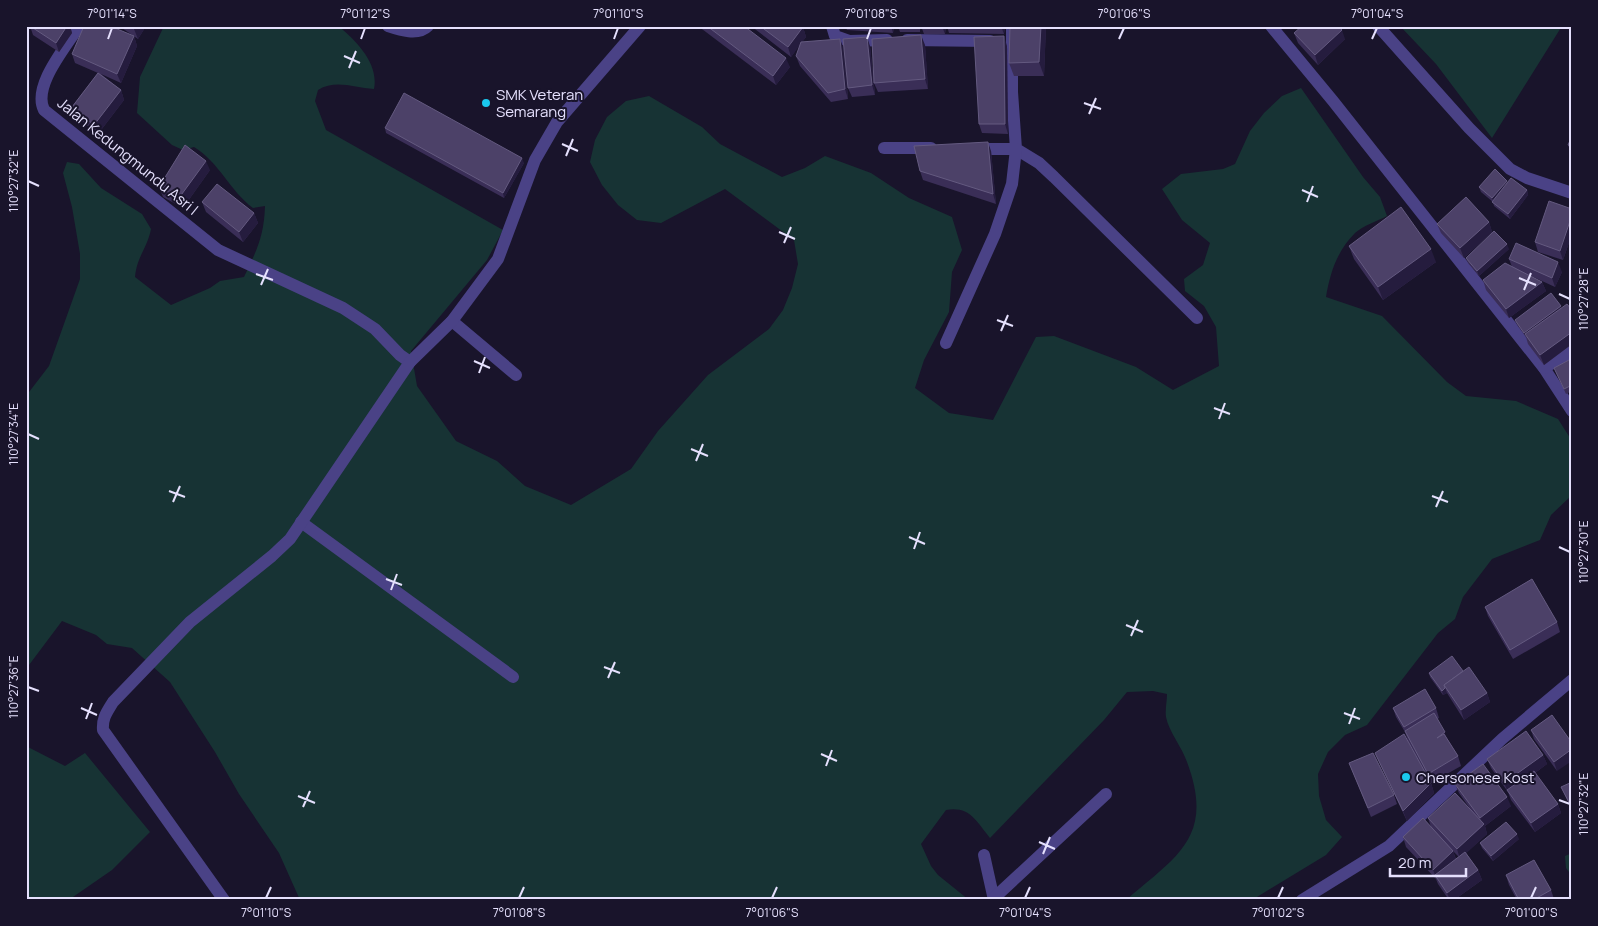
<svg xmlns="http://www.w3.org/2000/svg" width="1598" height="926" viewBox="0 0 1598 926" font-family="Manrope,sans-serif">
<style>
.green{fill:#173334}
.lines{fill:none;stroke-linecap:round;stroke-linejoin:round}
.minor{stroke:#4a4286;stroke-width:12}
.wall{fill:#3a2e57;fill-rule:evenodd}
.shaded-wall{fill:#251c3e}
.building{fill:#4c4168;stroke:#645a80}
.ticks{fill:none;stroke:#e5e0fd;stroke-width:2}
.poi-dot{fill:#1ac8ee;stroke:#19142b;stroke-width:2}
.labels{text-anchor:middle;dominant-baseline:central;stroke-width:4;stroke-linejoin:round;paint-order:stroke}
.poi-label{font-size:15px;fill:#e5e0fd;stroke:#19142b;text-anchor:start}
.street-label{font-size:15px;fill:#e5e0fd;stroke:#19142b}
.neatline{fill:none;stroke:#e5e0fd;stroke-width:2}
.ticks-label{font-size:12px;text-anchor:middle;fill:#e5e0fd}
</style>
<rect width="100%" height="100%" fill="#19142b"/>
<g class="green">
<path d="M164,26H338C357,41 379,64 374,89C354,88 336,79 318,90L315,101L326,130L503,230L487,260L411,351L417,386L456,441L497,461L525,486L571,505L631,469L658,431L708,375L769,329L783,310L792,288L798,264L794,240L725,189L661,223L637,220L618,205L602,185L590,162L595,140L607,117L626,101L649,96L702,127L720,144L782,177L805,168L825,156L871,173L909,198L952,217L962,250L952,272L949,312L924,360L915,388L949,413L993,420L1036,337L1054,336L1136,367L1173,390L1219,366L1216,327L1204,306L1185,291L1184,279L1203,265L1210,243L1182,220L1162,189L1181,174L1223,169L1235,164L1250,131L1264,113L1282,96L1301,88L1363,177L1380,197L1387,216C1377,221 1363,226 1355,233C1337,251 1330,273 1326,297L1382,316L1447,382L1466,396L1516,401L1558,419L1572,441V495L1551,515L1540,540L1492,559L1463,597L1455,619L1438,633L1367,725L1345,735L1328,752L1318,774L1319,796L1326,820L1342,837L1326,855L1252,900H1126C1177,856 1215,837 1187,762C1182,747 1169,732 1166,717C1165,710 1167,701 1167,694L1153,691L1127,692L1104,720L990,838C976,821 970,806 946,810L921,844L931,866L938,875L969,900H300L279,853L239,794L215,752L170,682L132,648L107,644L96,635L62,621L26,669V396L49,366L80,279V254L72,207L63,173L67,162L79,164L101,188L142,214L151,229C147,249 137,256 135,277L171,305L210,288L220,281L244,277C257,250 264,236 265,206L253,208C230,191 219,162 194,147L183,150L172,145L137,113L140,77Z"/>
<polygon points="1400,26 1562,26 1492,138 1436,64"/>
<polygon points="26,746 65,766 85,753 150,832 112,870 70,899 26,900"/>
<polygon points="1572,853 1572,876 1566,868 1565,856"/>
</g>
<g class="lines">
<g class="minor">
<path d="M79,26C66,47 32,86 44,110L218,250L343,308L375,329L400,355L410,362"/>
<path d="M388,26C400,30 418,36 428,26"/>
<polyline points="832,26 835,36 849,41 887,40"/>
<polyline points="1012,26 1012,92 1016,149 1039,163 1054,177 1197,318"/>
<polyline points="1271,26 1333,101 1544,368 1572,411"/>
<polyline points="1378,26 1469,128 1510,169 1527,178 1572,193"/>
<polyline points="907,40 990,41"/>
<polyline points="884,148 931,148"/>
<polyline points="452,321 516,375"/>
<polyline points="946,343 995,234 1012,184 1016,149 973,149"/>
<polyline points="1544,368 1572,351"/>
<polyline points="301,522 513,677"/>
<polyline points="984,855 994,900"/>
<polyline points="994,898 1106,794"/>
<path d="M224,900L103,730C102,718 107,712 113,702L190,622L272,556L290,539L410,362L452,321L498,259L535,160L557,122L640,26"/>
<polyline points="1302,900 1389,846 1502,739 1572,680"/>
</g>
</g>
<g class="wall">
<polygon points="30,26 70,26 72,33 59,52 33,35"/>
<polygon points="119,26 146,26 138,39"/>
<polygon points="698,26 744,26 790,67 776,85"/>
<polygon points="751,26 801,26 803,27 806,37 802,42 844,49 848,99 831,102 800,66 796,56 800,44 791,57"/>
<polygon points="845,26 894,26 893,33 847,30"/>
<polygon points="898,26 920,26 920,32 900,32"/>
<polygon points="921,26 946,26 945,34 924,34"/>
<polygon points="947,26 1005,26 1004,34 949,33"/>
<polygon points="1010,26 1046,26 1044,76 1014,76 1009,63"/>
<polygon points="1294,33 1345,39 1318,65 1298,43"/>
<polygon points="134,36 137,46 121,83 101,74 121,90 124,100 98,134 75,116 72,107 98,73 75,63 72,54"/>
<polygon points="925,45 928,89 878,92 874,83"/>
<polygon points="870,46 875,95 852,97 848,88"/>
<polygon points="1007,46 1008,134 982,133 979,124"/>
<polygon points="385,128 524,163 504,198 386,133"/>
<polygon points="1572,136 1572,155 1568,145"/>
<polygon points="991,151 996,204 923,180 920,171"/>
<polygon points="210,170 183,208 163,197 159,187"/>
<polygon points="1508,182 1527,190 1528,195 1510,219 1494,206 1493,202 1481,192 1479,187"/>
<polygon points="202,202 254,213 258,223 243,242 206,212"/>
<polygon points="1572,209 1572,234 1563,260 1538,252 1535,242"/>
<polygon points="1489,222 1492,232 1464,258 1441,233 1437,224"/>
<polygon points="1349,246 1436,262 1383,300 1354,259"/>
<polygon points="1509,249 1479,276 1468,263 1466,258"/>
<polygon points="1509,259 1562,272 1555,287 1529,275 1542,282 1546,291 1509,318 1486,290 1483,280 1512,267"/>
<polygon points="1561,306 1561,308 1572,310 1572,344 1544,365 1528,344 1526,337 1517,325 1515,320"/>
<polygon points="1572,366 1572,391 1566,394 1554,368"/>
<polygon points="1485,607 1557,622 1560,632 1513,659 1488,616"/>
<polygon points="1463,671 1487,693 1490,702 1464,720 1447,693 1443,695 1430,677 1429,673"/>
<polygon points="1393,708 1436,708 1439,718 1437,719 1448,740 1458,756 1461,766 1431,783 1408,741 1405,732 1396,717"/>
<polygon points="1552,715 1557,771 1534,739 1531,730"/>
<polygon points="1375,753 1431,783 1434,793 1407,821 1379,762"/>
<polygon points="1543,755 1547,764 1535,773 1558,804 1561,813 1535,832 1511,800 1508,792 1491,768 1487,759"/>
<polygon points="1349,763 1394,795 1397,804 1371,817"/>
<polygon points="1572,782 1572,810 1565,796 1561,787"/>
<path d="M1455,784L1511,806L1485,826L1487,834L1466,853L1478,870L1482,880L1454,900H1449L1438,884L1436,879L1406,847L1403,837L1431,827L1428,818L1471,810L1459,793ZM1453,851L1459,857L1456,859Z"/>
<polygon points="1519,839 1493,861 1482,848 1480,843"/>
<polygon points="1506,875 1551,890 1554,899 1517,900 1509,885"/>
</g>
<g class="shaded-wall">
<polygon points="67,26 70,26 72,33 59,52 56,43"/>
<polygon points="136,26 146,26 138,39 134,29"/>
<polygon points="891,26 894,26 893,33"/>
<polygon points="942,26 946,26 945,34"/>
<polygon points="1001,26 1005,26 1004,34"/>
<polygon points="1041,26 1046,26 1044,76 1039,62"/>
<polygon points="803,27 806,37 791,57 788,47"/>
<polygon points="1342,30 1345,39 1318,65 1315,55"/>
<polygon points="921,35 925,45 928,89 925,79"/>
<polygon points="134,36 137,46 121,83 117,74"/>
<polygon points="1004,36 1007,46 1008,134 1005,124"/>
<polygon points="867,37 870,46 875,95 872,85"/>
<polygon points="840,39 844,49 848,99 845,89"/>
<polygon points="786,58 790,67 776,85 773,76"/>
<polygon points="121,90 124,100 98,134 94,125"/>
<polygon points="988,142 991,151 996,204 993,194"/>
<polygon points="522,158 524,163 504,198 503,193"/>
<polygon points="206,161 210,170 183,208 179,198"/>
<polygon points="1507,181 1509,186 1494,203 1492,198"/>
<polygon points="1527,190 1528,195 1510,219 1508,214"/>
<polygon points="254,213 258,223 243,242 239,232"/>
<polygon points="1572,215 1572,234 1563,260 1560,251"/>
<polygon points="1489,222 1492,232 1464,258 1460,248"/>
<polygon points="1507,244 1509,249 1479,276 1477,271"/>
<polygon points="1431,249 1436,262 1383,300 1378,287"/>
<polygon points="1558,262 1562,272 1555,287 1552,278"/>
<polygon points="1542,282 1546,291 1509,318 1506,309"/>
<polygon points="1561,306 1562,310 1525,334 1526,338 1524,333"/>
<polygon points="1572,332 1572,344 1544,365 1540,355"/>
<polygon points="1445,688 1447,693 1443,695 1442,691"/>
<polygon points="1487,693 1490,702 1464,720 1461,710"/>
<polygon points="1572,749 1572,761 1557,771 1554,762"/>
<polygon points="1543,755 1547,764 1509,792 1507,790 1508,792 1504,783"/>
<polygon points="1431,783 1434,793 1407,821 1403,811"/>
<polygon points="1507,797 1511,806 1485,826 1487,834 1460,859 1457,849 1483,826 1480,818"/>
<polygon points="1558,804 1561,813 1535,832 1531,823"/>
<polygon points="1517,834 1519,839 1493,861 1491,856"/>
<polygon points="1453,851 1456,860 1435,875 1433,870"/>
<polygon points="1478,870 1482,880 1454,900 1450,900 1447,893"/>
</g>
<g class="building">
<polygon points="30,26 67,26 56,43"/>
<polygon points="84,26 110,26 134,36 117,74 72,54"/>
<polygon points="130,26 136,26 134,29"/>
<polygon points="707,26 744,26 786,58 773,76"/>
<polygon points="760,26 801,26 803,27 788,47"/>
<polygon points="1010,26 1041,26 1039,62 1009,63"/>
<polygon points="1302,26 1338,26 1342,30 1315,55 1294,33"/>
<polygon points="921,35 925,79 874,83 872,39"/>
<polygon points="1004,36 1005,124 979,124 974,37"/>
<polygon points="867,37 872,85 848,88 843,39"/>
<polygon points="840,39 845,89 828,93 796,56 801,42"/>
<polygon points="98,73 121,90 94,125 72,107"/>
<polygon points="404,93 522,158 503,193 385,128"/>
<polygon points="1572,136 1572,147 1568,145"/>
<polygon points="988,142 993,194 920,171 914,146"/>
<polygon points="185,145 206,161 179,198 159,187"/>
<polygon points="1495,169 1507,181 1492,198 1479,187"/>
<polygon points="1511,178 1527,190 1508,214 1492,202"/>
<polygon points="217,184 254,213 239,232 202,202"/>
<polygon points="1466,197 1489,222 1460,248 1437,224"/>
<polygon points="1549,201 1572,209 1572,215 1560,251 1535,242"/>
<polygon points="1401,207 1431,249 1378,287 1349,246"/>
<polygon points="1494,231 1507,244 1477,271 1466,258"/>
<polygon points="1516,243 1558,262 1552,278 1509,259"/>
<polygon points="1505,263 1542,282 1506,309 1483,280"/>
<polygon points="1551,293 1561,306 1524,333 1515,320"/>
<polygon points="1567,304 1572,310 1572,332 1540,355 1525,334"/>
<polygon points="1569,360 1572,366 1572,385 1564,389 1554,368"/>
<polygon points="1532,579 1557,622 1510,650 1485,607"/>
<polygon points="1452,656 1463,671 1444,685 1445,688 1442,691 1429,673"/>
<polygon points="1469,667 1487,693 1461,710 1444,685"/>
<polygon points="1425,689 1436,708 1404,727 1393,708"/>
<polygon points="1434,713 1445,732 1437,738 1444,734 1458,756 1428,774 1405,731"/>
<polygon points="1552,715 1572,743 1572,749 1554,762 1531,730"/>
<polygon points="1526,731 1543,755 1504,783 1487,759"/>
<polygon points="1404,734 1431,783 1403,811 1375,753"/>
<polygon points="1373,753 1394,795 1368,808 1349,763"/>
<polygon points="1483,764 1507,797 1480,818 1455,784"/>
<polygon points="1534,771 1558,804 1531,823 1507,790"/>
<polygon points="1572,782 1572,808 1561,787"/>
<polygon points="1455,793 1484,824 1457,849 1428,818"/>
<polygon points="1423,818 1453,851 1433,870 1403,837"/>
<polygon points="1506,822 1517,834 1491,856 1480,843"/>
<polygon points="1465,852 1478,870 1447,893 1435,875"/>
<polygon points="1534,860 1551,890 1533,900 1519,900 1506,875"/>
</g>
<path class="ticks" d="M108,39L112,28M361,39L365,28M614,39L618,28M867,39L871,28M1119,39L1124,28M1372,39L1377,28M344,56L360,63M349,68L356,51M1084,103L1101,109M1089,114L1096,98M562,144L578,151M566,156L573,139M28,181L39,186M1302,190L1318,197M1307,202L1313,186M779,232L795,239M784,243L791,227M256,274L273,280M1519,278L1536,285M261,285L268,269M1524,290L1531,273M1559,294L1570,299M997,320L1013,326M1001,331L1008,315M474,361L490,368M479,373L485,357M1214,408L1230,414M1219,419L1225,403M28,434L39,439M691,449L708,456M696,461L703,444M169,491L185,497M1432,496L1448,502M173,502L180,486M1436,507L1443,491M909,537L925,544M1559,547L1570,552M914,549L920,532M386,579L402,585M391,590L397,574M1126,625L1143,632M1131,636L1138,620M604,667L620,673M608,678L615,662M28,687L39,691M81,708L97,715M1344,713L1360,719M86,719L92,703M1349,724L1355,708M821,754L837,761M826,766L832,750M298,796L315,803M1559,800L1570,804M303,807L310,791M1039,842L1055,849M1043,854L1050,837M266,898L271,887M519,898L524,887M772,898L777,887M1025,898L1030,887M1278,898L1283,887M1531,898L1536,887"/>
<g class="poi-dot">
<circle cx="486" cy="103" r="5"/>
<circle cx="1406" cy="777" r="5"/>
</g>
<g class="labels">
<g class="poi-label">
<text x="496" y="94">SMK Veteran<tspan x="496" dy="17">Semarang</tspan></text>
<text x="1416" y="777">Chersonese Kost</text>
</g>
<g class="street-label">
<text transform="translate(128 156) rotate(39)">Jalan Kedungmundu Asri I</text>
</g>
</g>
<rect width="1598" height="926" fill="none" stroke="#19142b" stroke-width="55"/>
<path d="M1390 868v8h76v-8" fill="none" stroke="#e5e0fd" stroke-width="2.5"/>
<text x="1398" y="868" font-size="15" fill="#e5e0fd" stroke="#19142b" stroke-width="4" paint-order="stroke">20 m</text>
<rect x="28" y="28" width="1542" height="870" class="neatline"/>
<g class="ticks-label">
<text x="112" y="18">7°01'14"S</text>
<text x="365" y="18">7°01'12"S</text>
<text x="618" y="18">7°01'10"S</text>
<text x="871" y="18">7°01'08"S</text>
<text x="1124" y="18">7°01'06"S</text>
<text x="1377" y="18">7°01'04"S</text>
<text transform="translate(14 181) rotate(-90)" y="4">110°27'32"E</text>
<text transform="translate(1584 299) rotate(-90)" y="4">110°27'28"E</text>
<text transform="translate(14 434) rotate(-90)" y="4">110°27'34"E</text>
<text transform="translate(1584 552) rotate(-90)" y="4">110°27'30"E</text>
<text transform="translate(14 687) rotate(-90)" y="4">110°27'36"E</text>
<text transform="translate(1584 804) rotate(-90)" y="4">110°27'32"E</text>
<text x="266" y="917">7°01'10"S</text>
<text x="519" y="917">7°01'08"S</text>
<text x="772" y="917">7°01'06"S</text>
<text x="1025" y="917">7°01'04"S</text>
<text x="1278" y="917">7°01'02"S</text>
<text x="1531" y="917">7°01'00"S</text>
</g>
</svg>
